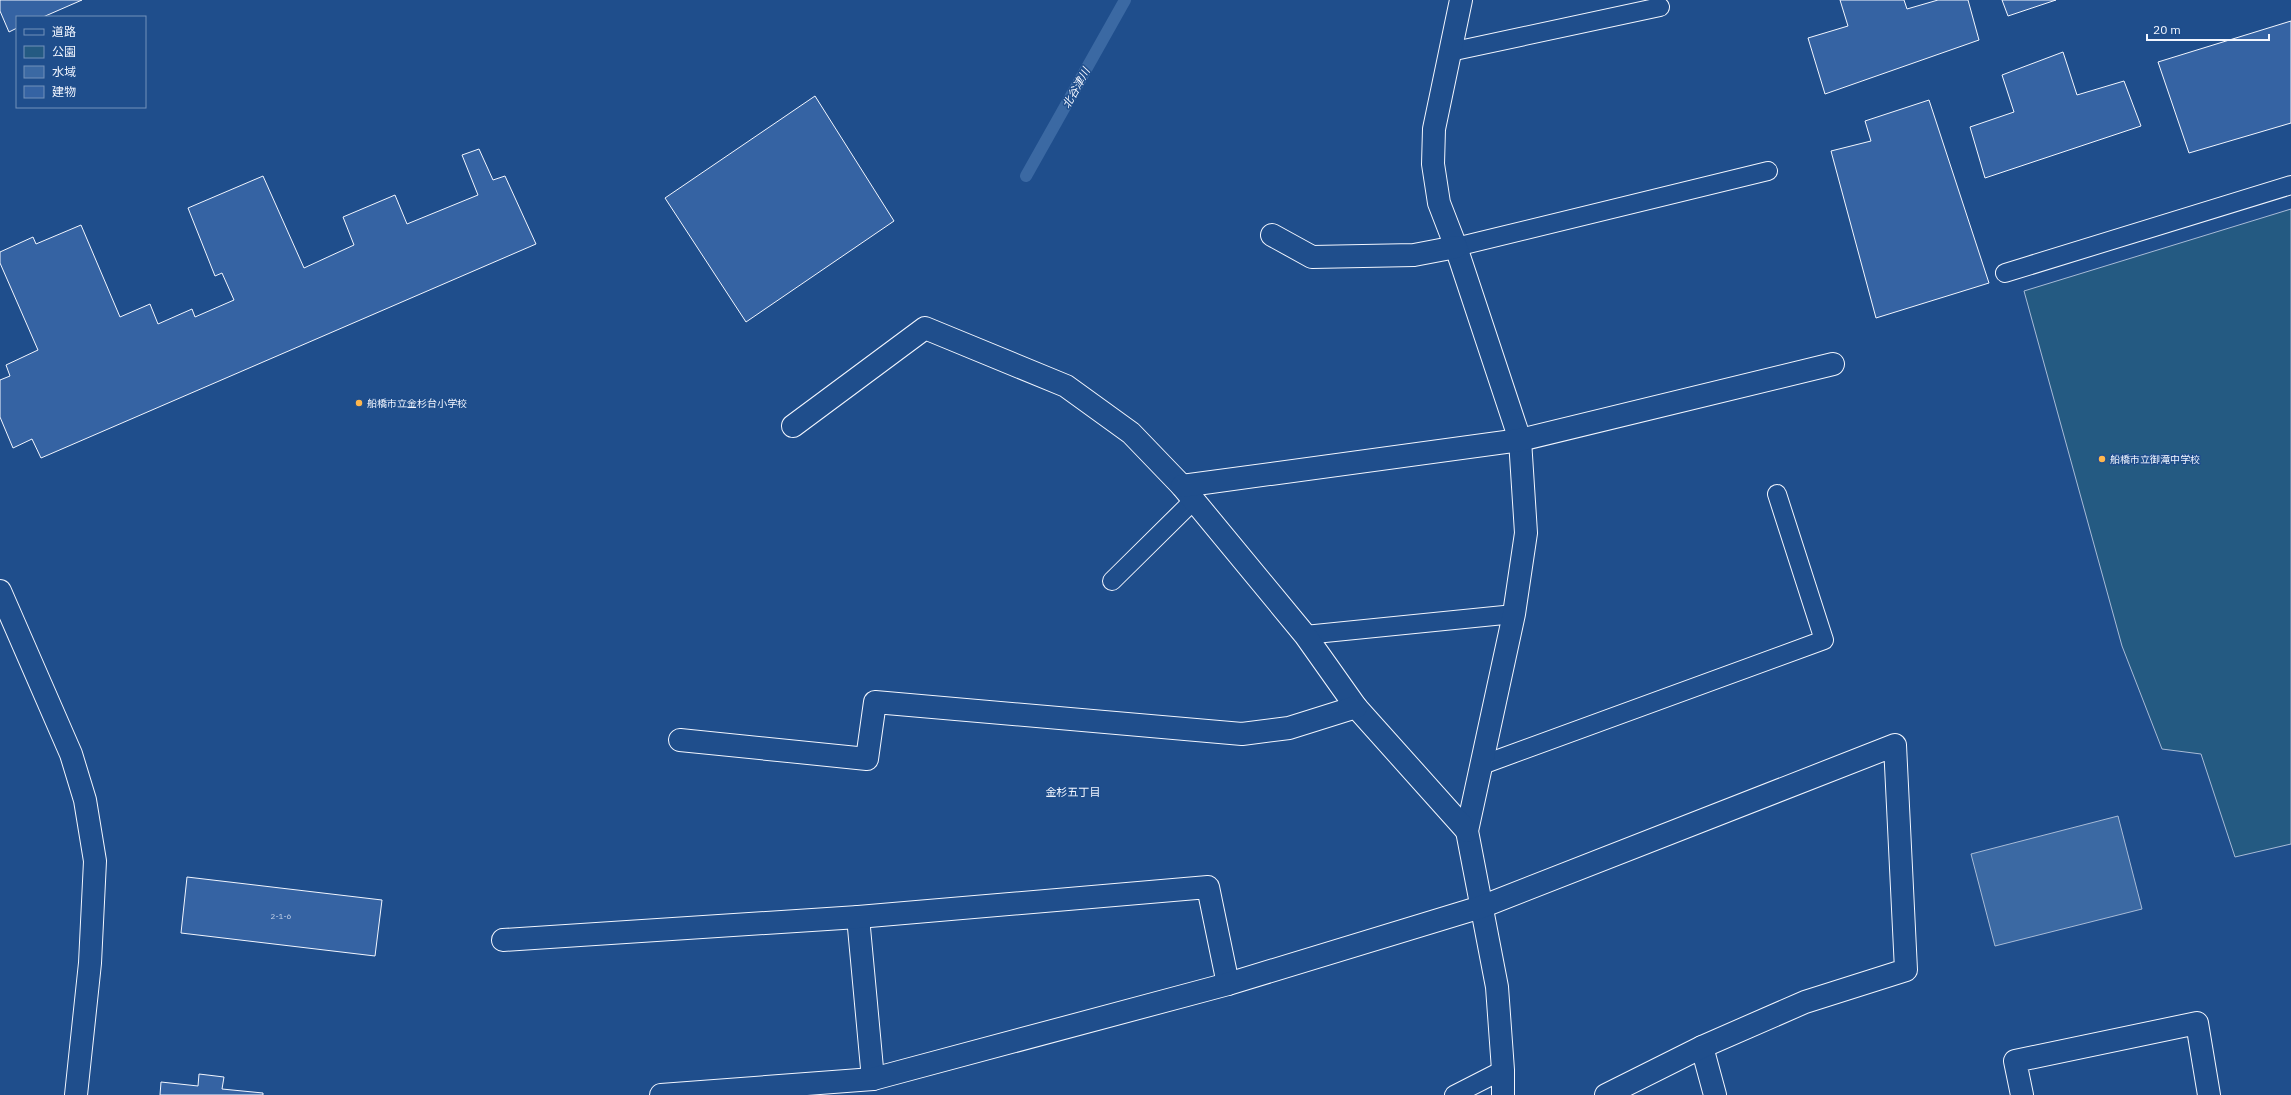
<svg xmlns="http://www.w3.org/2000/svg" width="2291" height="1095" viewBox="0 0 2291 1095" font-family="'IBM Plex Sans','Noto Sans JP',sans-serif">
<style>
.green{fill:#245a82;stroke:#a8bbd7}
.water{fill:#3b69a3;stroke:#a8bbd7}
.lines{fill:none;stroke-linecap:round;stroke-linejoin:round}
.stream{stroke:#3b69a3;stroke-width:12}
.building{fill:#3563a3;stroke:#f2f6ff}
.lane-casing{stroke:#f2f6ff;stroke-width:20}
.street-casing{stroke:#f2f6ff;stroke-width:24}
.secondary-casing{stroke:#f2f6ff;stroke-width:24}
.lane{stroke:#1f4e8c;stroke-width:18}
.street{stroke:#1f4e8c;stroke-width:22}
.secondary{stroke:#1f4e8c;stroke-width:22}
.poi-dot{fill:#ffb74d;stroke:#1f4e8c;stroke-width:1.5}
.labels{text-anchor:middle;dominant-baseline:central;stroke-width:3;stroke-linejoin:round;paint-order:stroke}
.number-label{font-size:8px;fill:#c3d1e8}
.poi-label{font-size:10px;fill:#f2f6ff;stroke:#1f4e8c;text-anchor:start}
.water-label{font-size:11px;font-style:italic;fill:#f2f6ff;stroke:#1f4e8c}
.neighbourhood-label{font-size:11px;fill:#f2f6ff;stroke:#1f4e8c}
</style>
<rect width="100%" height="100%" fill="#1f4e8c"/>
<polygon class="green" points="2291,209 2291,844 2235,857 2201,754 2162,749 2122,646 2024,291"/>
<polygon class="water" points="2118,816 2142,909 1995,946 1971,854"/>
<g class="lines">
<polyline class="stream" points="1026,176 1125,0"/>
</g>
<g class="building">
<polygon points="0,0 82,0 43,17 17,17 17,28 9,32 0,11"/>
<polygon points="1840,0 1904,0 1907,9 1938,0 1968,0 1979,40 1825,94 1808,38 1848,26"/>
<polygon points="2002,0 2056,0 2008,16"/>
<polygon points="2291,21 2291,123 2189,153 2158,62"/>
<polygon points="2063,52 2077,95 2124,81 2141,126 1985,178 1970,127 2014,112 2002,75"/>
<polygon points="815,96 894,221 746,322 665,198"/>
<polygon points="1929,100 1989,283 1876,318 1831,151 1871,141 1865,121"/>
<polygon points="479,149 493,180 505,176 536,244 41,458 32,439 13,448 0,417 0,380 10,376 6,365 38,350 0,263 0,252 33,237 36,244 81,225 120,317 150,304 158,324 192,309 195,317 234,300 222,273 215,276 188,208 263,176 304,268 354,245 343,217 395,195 407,224 478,195 462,155"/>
<polygon points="187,877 382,900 375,956 181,933"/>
<polygon points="199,1074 224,1077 222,1089 263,1093 263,1095 160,1095 161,1082 198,1086"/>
</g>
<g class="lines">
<g class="lane-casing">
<g id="lane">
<polyline points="1450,52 1660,7"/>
<polyline points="1456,247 1768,171"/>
<polyline points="2005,273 2291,185"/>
<polyline points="1112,581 1194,500"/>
<polyline points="1305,635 1514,614"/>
<polyline points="1482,765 1824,640 1777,494"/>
<polyline points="1454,1095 1503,1070"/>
</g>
</g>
<g class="street-casing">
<g id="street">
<polyline points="1461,0 1434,129 1433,164 1439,203 1456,247 1520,440 1526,533 1514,614 1467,831 1497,987 1503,1070 1503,1095"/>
<polyline points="1272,235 1312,257 1414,255 1456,247"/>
<polyline points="793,426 925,328 1066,386 1131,433 1182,486 1305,635 1356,707 1467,831"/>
<polyline points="1182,486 1520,440 1833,364"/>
<polyline points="680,740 867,759 875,702 1242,734 1289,728 1356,707"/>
<polyline points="858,917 873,1079"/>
<polyline points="503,940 858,917 1208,887 1228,984"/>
<polyline points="1702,1047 1715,1095"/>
<polyline points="661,1095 873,1079 1228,984 1481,907 1895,745 1906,970 1805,1002 1702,1047 1606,1095"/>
<polyline points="2022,1095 2015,1061 2197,1023 2209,1095"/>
</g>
</g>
<g class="secondary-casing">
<polyline id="secondary" points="0,591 71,754 85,800 95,861 90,963 76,1095"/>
</g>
<use href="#lane" class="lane"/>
<use href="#street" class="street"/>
<use href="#secondary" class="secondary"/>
</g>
<g class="poi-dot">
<circle cx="359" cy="403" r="4"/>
<circle cx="2102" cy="459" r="4"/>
</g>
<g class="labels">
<g class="number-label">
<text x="281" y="916">2-1-6</text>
</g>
<g class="poi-label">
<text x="367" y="403">船橋市立金杉台小学校</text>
<text x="2110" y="459">船橋市立御滝中学校</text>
</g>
<g class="water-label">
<text transform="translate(1076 88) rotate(-61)">北谷津川</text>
</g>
<g class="neighbourhood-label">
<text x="1073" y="792">金杉五丁目</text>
</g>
</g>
<rect x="16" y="16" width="130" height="92" fill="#1f4e8c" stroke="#7391ba"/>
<rect x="24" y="29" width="20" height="6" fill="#1f4e8c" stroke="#7391ba"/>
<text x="52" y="36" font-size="12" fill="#f2f6ff">道路</text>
<rect x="24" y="46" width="20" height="12" fill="#245a82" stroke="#7391ba"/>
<text x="52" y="56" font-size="12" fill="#f2f6ff">公園</text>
<rect x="24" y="66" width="20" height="12" fill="#3b69a3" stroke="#7391ba"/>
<text x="52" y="76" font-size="12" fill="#f2f6ff">水域</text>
<rect x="24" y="86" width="20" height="12" fill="#3563a3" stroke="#7391ba"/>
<text x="52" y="96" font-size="12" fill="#f2f6ff">建物</text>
<path d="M2147 34v6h122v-6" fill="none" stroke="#f2f6ff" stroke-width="2"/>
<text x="2153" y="34" font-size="12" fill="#f2f6ff" stroke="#1f4e8c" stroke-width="3" paint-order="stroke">20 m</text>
</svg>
